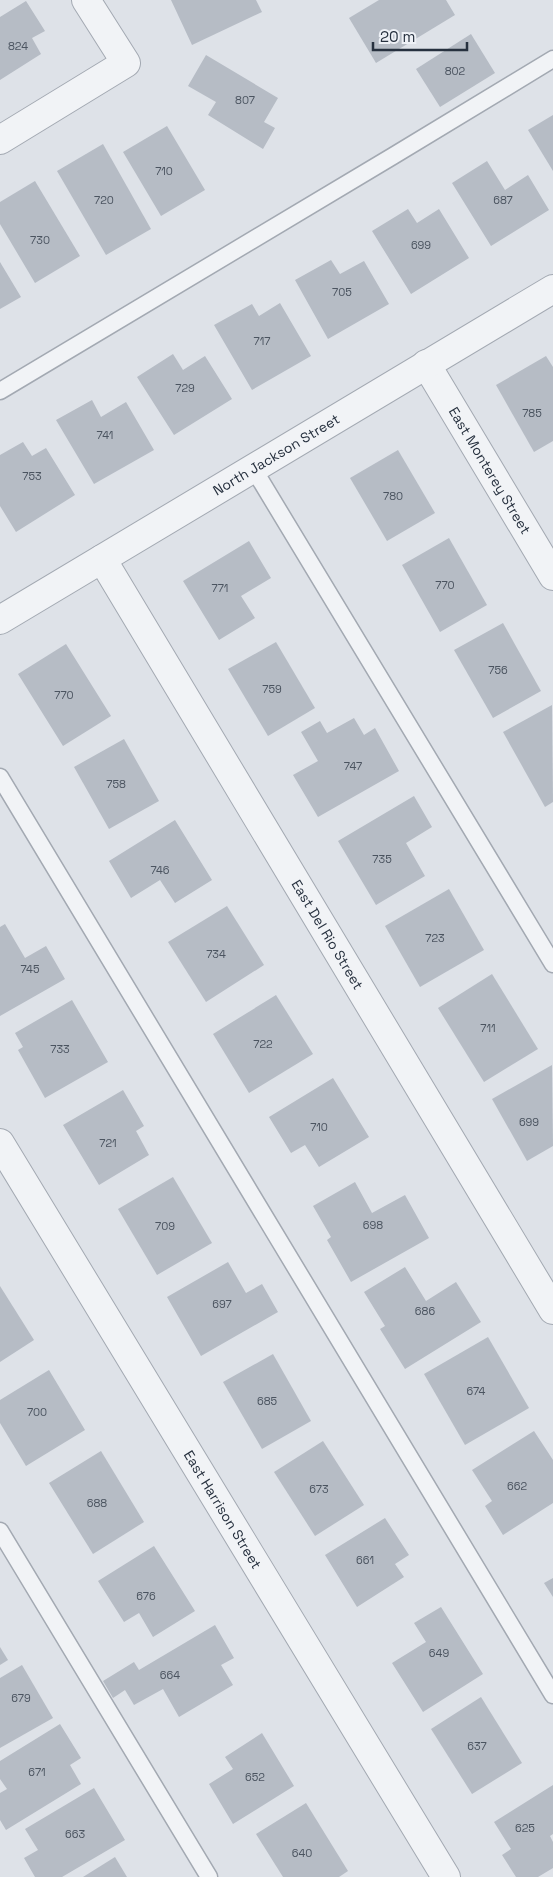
<svg xmlns="http://www.w3.org/2000/svg" width="553" height="1877" viewBox="0 0 553 1877" font-family="'Space Grotesk',sans-serif">
<style>
.building{fill:#b6bcc5}
.lines{fill:none;stroke-linecap:round;stroke-linejoin:round}
.service-casing{stroke:#a3a9b2;stroke-width:19}
.minor-casing{stroke:#a3a9b2;stroke-width:30}
.service{stroke:#f1f3f6;stroke-width:16}
.minor{stroke:#f1f3f6;stroke-width:28}
.labels{text-anchor:middle;dominant-baseline:central;stroke-width:5;stroke-linejoin:round;paint-order:stroke}
.number-label{font-size:11px;fill:#4b5460}
.street-label{font-size:14px;fill:#27313f;stroke:#eef1f6}
</style>
<rect width="100%" height="100%" fill="#dee2e8"/>
<g class="building">
<polygon points="171,0 256,0 262,12 192,45"/>
<polygon points="379,0 446,0 455,15 376,63 349,18"/>
<polygon points="26,1 45,31 32,38 41,54 0,80 0,17"/>
<polygon points="471,34 495,73 440,107 416,69"/>
<polygon points="206,55 278,98 264,122 275,128 263,149 208,115 216,102 188,86"/>
<polygon points="553,115 553,171 528,130"/>
<polygon points="167,126 205,190 161,216 123,152"/>
<polygon points="103,144 151,229 106,255 57,171"/>
<polygon points="487,161 505,190 528,175 549,210 491,246 452,183"/>
<polygon points="35,181 80,256 35,283 0,224 0,202"/>
<polygon points="408,209 417,223 439,209 469,258 411,294 372,231"/>
<polygon points="331,260 340,274 364,261 389,304 328,339 295,280"/>
<polygon points="0,262 21,297 0,309"/>
<polygon points="280,303 311,356 252,390 214,325 252,304 259,316"/>
<polygon points="173,354 183,370 205,356 232,399 174,435 137,377"/>
<polygon points="546,356 553,367 553,441 534,452 496,385"/>
<polygon points="92,400 101,417 126,402 154,450 94,484 56,420"/>
<polygon points="23,442 32,456 46,448 75,495 16,532 0,506 0,455"/>
<polygon points="398,450 435,513 387,541 350,478"/>
<polygon points="449,538 487,605 440,632 402,565"/>
<polygon points="249,541 271,578 241,596 255,618 219,640 183,581"/>
<polygon points="503,623 541,691 493,718 454,650"/>
<polygon points="276,642 315,708 268,736 228,669"/>
<polygon points="66,644 111,716 63,746 18,674"/>
<polygon points="552,705 553,802 545,807 503,732"/>
<polygon points="354,718 364,735 375,728 399,771 318,817 293,775 318,761 301,732 320,721 327,733"/>
<polygon points="124,739 159,801 109,829 74,767"/>
<polygon points="414,796 432,827 406,843 425,876 376,905 338,841"/>
<polygon points="175,820 212,880 175,903 160,880 131,898 109,861"/>
<polygon points="449,889 484,950 420,987 385,926"/>
<polygon points="227,906 264,965 206,1002 168,942"/>
<polygon points="5,924 25,958 46,946 65,979 0,1016 0,927"/>
<polygon points="492,974 538,1049 484,1082 438,1008"/>
<polygon points="276,995 313,1054 249,1093 213,1034"/>
<polygon points="72,1000 108,1062 45,1098 18,1050 23,1047 15,1033"/>
<polygon points="552,1065 553,1146 527,1161 492,1099"/>
<polygon points="333,1078 369,1137 319,1167 305,1145 291,1153 269,1117"/>
<polygon points="123,1090 144,1126 136,1131 149,1155 99,1185 63,1125"/>
<polygon points="173,1177 212,1243 157,1275 118,1209"/>
<polygon points="355,1182 372,1213 405,1195 429,1238 351,1282 327,1240 331,1237 313,1206"/>
<polygon points="228,1262 246,1293 262,1284 278,1312 201,1356 167,1297"/>
<polygon points="405,1267 426,1301 456,1282 481,1322 405,1369 380,1329 385,1326 364,1292"/>
<polygon points="0,1286 34,1340 0,1362"/>
<polygon points="488,1337 529,1408 465,1445 424,1374"/>
<polygon points="273,1354 311,1421 262,1449 223,1382"/>
<polygon points="49,1370 85,1430 26,1466 0,1423 0,1400"/>
<polygon points="534,1431 553,1460 553,1503 503,1535 485,1506 492,1501 472,1470"/>
<polygon points="323,1441 364,1505 315,1536 274,1472"/>
<polygon points="101,1451 144,1522 93,1554 49,1483"/>
<polygon points="385,1518 409,1555 395,1564 404,1577 357,1607 325,1555"/>
<polygon points="154,1546 195,1611 153,1637 139,1613 124,1622 98,1581"/>
<polygon points="553,1578 553,1597 544,1583"/>
<polygon points="441,1607 483,1674 423,1712 392,1663 426,1642 414,1623"/>
<polygon points="215,1625 234,1658 221,1665 233,1685 179,1717 163,1689 134,1705 125,1690 113,1698 103,1681 134,1662 139,1670"/>
<polygon points="0,1647 8,1660 0,1665"/>
<polygon points="22,1665 53,1718 0,1748 0,1678"/>
<polygon points="481,1697 522,1763 472,1794 431,1729"/>
<polygon points="60,1724 81,1758 70,1765 81,1784 6,1830 0,1820 0,1793 7,1789 0,1779 0,1761"/>
<polygon points="262,1733 294,1786 233,1824 209,1784 233,1769 225,1757"/>
<polygon points="553,1785 553,1834 550,1836 553,1842 553,1868 538,1877 516,1877 502,1855 511,1849 494,1822"/>
<polygon points="94,1788 125,1840 62,1877 35,1877 24,1858 38,1850 25,1829"/>
<polygon points="306,1803 348,1871 339,1877 283,1877 256,1834"/>
<polygon points="115,1857 127,1877 83,1877"/>
</g>
<g class="lines">
<g class="service-casing">
<g id="service">
<polyline points="0,391 393,156 553,59"/>
<polyline points="253,468 553,964"/>
<polyline points="0,777 553,1695"/>
<polyline points="0,1531 209,1877"/>
</g>
</g>
<g class="minor-casing">
<g id="minor">
<polyline points="0,140 126,63 86,0"/>
<path id="s1" d="M426,364L553,576"/>
<path id="s2" d="M102,559L553,1310"/>
<path id="s3" d="M0,620L553,289"/>
<path id="s4" d="M0,1143L446,1877"/>
</g>
</g>
<use href="#service" class="service"/>
<use href="#minor" class="minor"/>
</g>
<g class="labels">
<g class="number-label">
<text x="18" y="46">824</text>
<text x="455" y="71">802</text>
<text x="245" y="100">807</text>
<text x="164" y="171">710</text>
<text x="104" y="200">720</text>
<text x="503" y="200">687</text>
<text x="40" y="240">730</text>
<text x="421" y="245">699</text>
<text x="342" y="292">705</text>
<text x="262" y="341">717</text>
<text x="185" y="388">729</text>
<text x="532" y="413">785</text>
<text x="105" y="435">741</text>
<text x="32" y="476">753</text>
<text x="393" y="496">780</text>
<text x="445" y="585">770</text>
<text x="220" y="588">771</text>
<text x="498" y="670">756</text>
<text x="272" y="689">759</text>
<text x="64" y="695">770</text>
<text x="353" y="766">747</text>
<text x="116" y="784">758</text>
<text x="382" y="859">735</text>
<text x="160" y="870">746</text>
<text x="435" y="938">723</text>
<text x="216" y="954">734</text>
<text x="30" y="969">745</text>
<text x="488" y="1028">711</text>
<text x="263" y="1044">722</text>
<text x="60" y="1049">733</text>
<text x="529" y="1122">699</text>
<text x="319" y="1127">710</text>
<text x="108" y="1143">721</text>
<text x="373" y="1225">698</text>
<text x="165" y="1226">709</text>
<text x="222" y="1304">697</text>
<text x="425" y="1311">686</text>
<text x="476" y="1391">674</text>
<text x="267" y="1401">685</text>
<text x="37" y="1412">700</text>
<text x="517" y="1486">662</text>
<text x="319" y="1489">673</text>
<text x="97" y="1503">688</text>
<text x="365" y="1560">661</text>
<text x="146" y="1596">676</text>
<text x="439" y="1653">649</text>
<text x="170" y="1675">664</text>
<text x="21" y="1698">679</text>
<text x="477" y="1746">637</text>
<text x="37" y="1772">671</text>
<text x="255" y="1777">652</text>
<text x="525" y="1828">625</text>
<text x="75" y="1834">663</text>
<text x="302" y="1853">640</text>
</g>
<g class="street-label">
<text stroke="none"><textPath href="#s3" startOffset="322">North Jackson Street</textPath></text>
<text stroke="none"><textPath href="#s1" startOffset="124">East Monterey Street</textPath></text>
<text stroke="none"><textPath href="#s2" startOffset="438">East Del Rio Street</textPath></text>
<text stroke="none"><textPath href="#s4" startOffset="429">East Harrison Street</textPath></text>
</g>
</g>
<path d="M373 42v8h94v-8" fill="none" stroke="#27313f" stroke-width="2.5"/>
<text x="380" y="42" font-size="15" fill="#27313f" stroke="#eef1f6" stroke-width="4" paint-order="stroke">20 m</text>
</svg>
